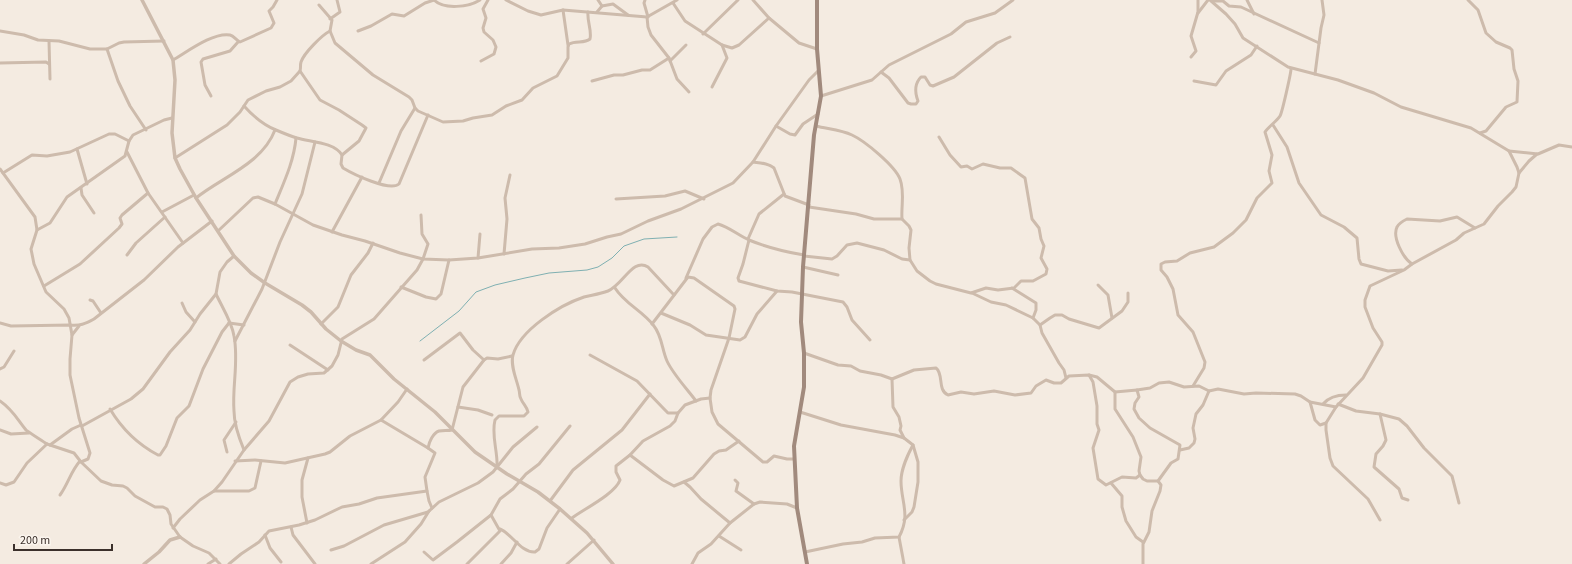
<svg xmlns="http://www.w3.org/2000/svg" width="1572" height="564" viewBox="0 0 1572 564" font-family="'Source Sans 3',sans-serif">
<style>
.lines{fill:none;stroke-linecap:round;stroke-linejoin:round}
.stream{stroke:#7fb0b2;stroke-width:1}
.minor{stroke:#cdbbac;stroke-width:3}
.tertiary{stroke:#cdbbac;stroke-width:3.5}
.secondary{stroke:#a18a7d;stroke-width:4}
</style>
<rect width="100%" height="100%" fill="#f4ebe1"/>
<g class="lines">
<polyline class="stream" points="420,341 459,311 476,292 495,285 525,278 549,273 587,270 598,267 612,258 624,246 644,239 677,237"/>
<g class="minor">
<path d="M434,0C444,10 469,7 480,0"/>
<polyline points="506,0 528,11 541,15 563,10 647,17 677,0"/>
<polyline points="645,0 644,3 648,17"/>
<polyline points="753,0 769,18 799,43 817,49"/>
<polyline points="1210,0 1226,14 1235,24 1243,38 1288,67 1338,80 1374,93 1401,107 1471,128 1509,151 1517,167 1519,173 1516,187 1512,192 1498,206 1484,224 1464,233 1456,240 1412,264 1404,270 1370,286 1365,300 1365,307 1373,328 1382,342 1382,345 1363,378 1336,407 1326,423 1326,430 1330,458 1333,466 1368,499 1380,520"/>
<polyline points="1247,0 1254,14"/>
<polyline points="1468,0 1478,10 1486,33 1496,42 1510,48 1512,50 1514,69 1518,81 1517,102 1506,107 1486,131 1480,133"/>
<polyline points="1212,1 1223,1 1229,6 1241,7 1319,43"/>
<polyline points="673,3 685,21 722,45 732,48 739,45 769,18"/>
<path d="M319,5L332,20L330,31L335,43L373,75L409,97L412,100L415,108L418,111L443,122L463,121L473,118L492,115L506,106L522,100L533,88L557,76L568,58V47L569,44C576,40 584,44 590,39C592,30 587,22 588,12"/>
<polyline points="602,6 613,4 628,15"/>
<polyline points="563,10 568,45"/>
<polyline points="597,12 602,6 598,0"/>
<polyline points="1198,13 1208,0"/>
<polyline points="647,17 648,27 651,35 669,58 677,79 689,92"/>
<polyline points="330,19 340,12 337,0"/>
<polyline points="0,31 24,35 38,40 59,41 90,49 107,49 119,43 124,42 164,41"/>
<polyline points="358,31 371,26 392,14 404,16 425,3 434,0"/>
<polyline points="703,34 738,0"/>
<polyline points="49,41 50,79"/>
<polyline points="107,49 118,81 130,106 146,130"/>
<polyline points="1191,57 1196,51 1191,36 1198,12 1198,0"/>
<path d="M173,60C187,52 213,32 230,35C234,36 236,40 240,42L271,28L274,23L269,11L273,7L277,0"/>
<polyline points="481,61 494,54 496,47 493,40 484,32 483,28 486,18 483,9 488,0"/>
<polyline points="670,61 686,45"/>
<polyline points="0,63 46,62 49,64"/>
<polyline points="300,71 320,100 339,110 362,125 366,128 359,141 342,155"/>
<path d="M881,72L889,78L908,103L911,104H916L918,101C915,93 914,84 921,77H925L930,85L933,86L954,77L997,43L1010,37"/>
<polyline points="1315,74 1321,28 1324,15 1322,0"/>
<polyline points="592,81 614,75 623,75 642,70 650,70 669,58"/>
<polyline points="1194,81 1216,85 1226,71 1251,55 1257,46"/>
<polyline points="712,87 727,58 722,45"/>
<polyline points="211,96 205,85 201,62 203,59 230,51 238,42"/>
<polyline points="821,96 872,80 889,65 951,34 966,22 995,13 1013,0"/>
<path d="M244,106C253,116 264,125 276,130C283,133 290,136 297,138C310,142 334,142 342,155L341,164L343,168C353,174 390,192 399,184L428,115"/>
<polyline points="1273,125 1287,147 1299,183 1321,215 1344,227 1357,238 1359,259 1361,264 1388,271 1402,270"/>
<polyline points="776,126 790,134 795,135 803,124 818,114"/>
<path d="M816,126C828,129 841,130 852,135C865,141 895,166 900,179C905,192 901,206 902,219"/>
<polyline points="77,149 87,184"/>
<polyline points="1509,151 1538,154 1559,145 1572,147"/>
<polyline points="127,152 148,193"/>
<path d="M175,158L227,125L240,112L248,100L266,91L280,87L291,81L300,71C301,68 300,65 301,62C304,53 322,35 330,31"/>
<path d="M753,162C761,163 768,163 774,168L785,196L809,205"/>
<polyline points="0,169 35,217 37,230 31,249 34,264 46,292 64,309 69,318 72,335 70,359 70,375 79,418 90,453 88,459 81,462"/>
<polyline points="3,173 32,155 47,156 70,152 109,134 115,134 129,141"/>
<polyline points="1519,173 1529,161 1537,154"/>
<polyline points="379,183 401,131 415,108"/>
<polyline points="81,188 82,195 94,213"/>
<path d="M196,198C222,177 262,164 275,130"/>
<polyline points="616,199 665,196 685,191 704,199"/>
<path d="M275,204C284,182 294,161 296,138"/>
<polyline points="809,207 856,214 874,219 902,219 909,226 911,230 909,248 910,260 917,271 930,281 936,284 971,293 986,288 998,290 1014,288 1021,281 1033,281 1046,274 1047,269 1041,258 1044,246 1041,239 1039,228 1032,219 1025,178 1011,168 1000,168 983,164 972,169 967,166 961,167 950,155 939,137"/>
<polyline points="162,212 194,195"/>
<polyline points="37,230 50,223 67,197 125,156 129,141 133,135 164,120 172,118"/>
<polyline points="218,231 253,198 258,197 275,204 313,225 342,235 365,241 400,253 423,259 449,260 478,258 532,249 559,248 585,244 607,237 621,234 648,221 681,209 733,183 753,162 776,126 809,80 818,71"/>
<polyline points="332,232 362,177"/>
<polyline points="748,239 759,214 784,194"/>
<polyline points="749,240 743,264 738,278 739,281 777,291 792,292 843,302 847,307 852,320 870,340"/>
<polyline points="504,254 507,219 505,198 510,175"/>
<polyline points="127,255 136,243 165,217"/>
<polyline points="804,256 832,259 837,256 847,245 857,243 884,250 902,259 910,260"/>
<polyline points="478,258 480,234"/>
<path d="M1412,264C1403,258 1392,237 1397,227C1399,223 1403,221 1407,219L1440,221L1457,217L1475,228"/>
<polyline points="803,267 838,275"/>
<path d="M686,278L703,239L712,227L718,224C729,227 738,235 749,240C766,247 786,252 804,255"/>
<polyline points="1098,285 1108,295 1112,318"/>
<polyline points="44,286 80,264 119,228 122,224 120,218 122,215 148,193 183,243"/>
<polyline points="401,287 426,297 436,299 441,294 449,260"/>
<path d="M615,288C625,304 643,311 654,326C662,336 662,350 667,361C673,374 687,389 696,401"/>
<polyline points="1012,288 1036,303 1036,310 1033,318"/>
<polyline points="972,293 991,302 1006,305 1033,318 1040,325 1042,333 1059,363 1064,370 1066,378"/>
<path d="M216,294C222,307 232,322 234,336C239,361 232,386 234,411C234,424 239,438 244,450"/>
<polyline points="90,300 93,301 101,313"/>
<polyline points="182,303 186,312 195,322"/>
<polyline points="661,313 690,325 706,335 740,340 745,337 757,314 777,291"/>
<path d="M0,323L11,326L70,325C80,326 85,324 94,319L144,280L178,247L212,221"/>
<polyline points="229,323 244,325"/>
<polyline points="321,324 338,307 351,275 368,253 373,243"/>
<polyline points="652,324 688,277 694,278 734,306 735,309 729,338 711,390 710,398 712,412 718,424 763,462 767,462 774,456 787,459 794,459"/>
<polyline points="1040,325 1050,318 1055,315 1062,315 1069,319 1099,328 1122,311 1128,302 1128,293"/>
<polyline points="72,335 79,326"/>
<polyline points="235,341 262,289 280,242 302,194 315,142"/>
<polyline points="290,345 328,370"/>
<path d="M804,353L838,365L851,366L860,371L881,375L892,379L914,370L936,368C944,374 937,390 948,395L961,392L974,394L994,391L1015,395L1031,393L1036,386L1046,380L1054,383H1061L1069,376L1089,375L1097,377L1115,392V409L1133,437L1141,457L1139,471L1140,475L1143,479L1147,481H1158L1161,485L1160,491L1152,511L1149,532L1143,544V564"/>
<polyline points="590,355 637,381 665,410 668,413 678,413"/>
<polyline points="424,360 460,333 473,350 484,360"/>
<polyline points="0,369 4,367 14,351"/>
<polyline points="1089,375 1093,382 1097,406 1097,424 1099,430 1093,448 1098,479 1106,485 1122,477 1136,478 1140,475"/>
<polyline points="892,379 893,407 899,417 901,426 900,430 904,438"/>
<path d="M1193,386L1204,368L1205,362L1193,332L1178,315L1173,289L1167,277L1161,270V264L1165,262L1177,261L1190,253L1214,247L1233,233L1246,220L1257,198L1272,183L1269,171L1272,155L1265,132C1269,126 1276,122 1280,116C1282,113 1291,73 1291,69"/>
<polyline points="1137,390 1150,388 1159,383 1169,382 1184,387 1199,386 1209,391 1218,389 1244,394 1256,393 1295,394 1301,396 1310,402 1336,407"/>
<polyline points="1115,392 1137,390 1139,397 1135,403 1134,409 1139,418 1150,428 1180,445 1178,459 1171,463 1158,481"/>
<path d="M0,401C13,410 17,419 26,430C28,432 43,441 47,444"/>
<polyline points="1310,402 1315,420 1320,425 1326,423"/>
<path d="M1323,404C1329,397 1336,395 1346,395"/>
<polyline points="1338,404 1356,411 1380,414 1399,419 1407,426 1424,448 1452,476 1459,503"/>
<polyline points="458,407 478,410 492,415"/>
<path d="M110,409C122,429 137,444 158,455H160L166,446L177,418L189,406L203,369L222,332L229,323"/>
<polyline points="800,412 841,425 895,435 904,438 913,445 918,462 918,482 914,507 912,512 904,520"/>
<polyline points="1380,414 1386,440 1383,446 1376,454 1374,467 1399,489 1402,498 1408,500"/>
<path d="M381,420L428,448C429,442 433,433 439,431C443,430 448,431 452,430L463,387L484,360L487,358L498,359L512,356"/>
<polyline points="82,426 131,399 143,389 170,352 190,330 200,314 216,294 220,272 227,262 234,256"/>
<polyline points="0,430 11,434 29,433"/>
<polyline points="50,445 72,429 81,425"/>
<polyline points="1180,450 1189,448 1194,443 1195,439 1193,428 1196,414 1203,405 1209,391"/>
<polyline points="227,452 224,440 236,422"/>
<polyline points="630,455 663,480 674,486 693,478 714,454 719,451 726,450 739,441"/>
<polyline points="235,461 255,460 285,463 325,454 330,452 350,436 381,420 398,402 407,389"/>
<path d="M497,467C498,451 491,436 495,420L499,416H524L528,412C527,407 523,404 521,399C519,396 520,393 519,390C517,380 510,366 513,355C520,330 560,305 584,297C592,295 600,294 608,291C623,285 633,257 648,267L674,295"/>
<polyline points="735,480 738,483 736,491 754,504"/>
<polyline points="684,482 690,487 701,499 730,523"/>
<polyline points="0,483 6,485 14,482 27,463 47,444 74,453 81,462 101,481 112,485 123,486 127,488 135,496 155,507 163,507 167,509 170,515 171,524 180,537 193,546 209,553 220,564"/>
<polyline points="1111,483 1122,496 1122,507 1126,521 1136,537 1143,542"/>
<polyline points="214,491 249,491 255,488 261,461"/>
<polyline points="427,491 425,477 435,453 428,448"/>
<path d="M60,495C68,484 71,471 80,461"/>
<polyline points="550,501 573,470 622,430 650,394"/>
<path d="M572,518C584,509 615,494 620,480L616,472V466L630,455L643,441L670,426L675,421L678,413L685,405L701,399L710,398"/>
<polyline points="307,523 302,497 302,480 308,458"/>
<polyline points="291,527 293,535 315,564"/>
<polyline points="173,528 180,519 200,500 214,491 222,482 244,450 269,421 290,382 298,377 308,374 324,373 332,366 338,355 342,339 374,319 417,270 423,259 428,244 422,234 421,215"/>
<path d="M500,529C511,533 521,553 535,552L539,549L547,528L560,509"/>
<polyline points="265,535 270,548 281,562"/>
<polyline points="719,536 741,550"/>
<polyline points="899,537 904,564"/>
<polyline points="331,550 344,546 384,525 428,512 439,502 478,483 493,472 513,447 537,427"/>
<polyline points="424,552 433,560 457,542 491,515"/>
<path d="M805,552L843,544L862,542L875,538L899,537C911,515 901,502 901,481C901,470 908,454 913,445"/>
<polyline points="208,564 216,559"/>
<polyline points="229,564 241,554 259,542 269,531 299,525 315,520 342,507 359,504 377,498 427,491 429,501 432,508"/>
<polyline points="371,564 405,542 421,524 429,511"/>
<polyline points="467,564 500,531 491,515 500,499 513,489 526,474 539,464 570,426"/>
<polyline points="501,564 511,553 517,542"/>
<polyline points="567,564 594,540"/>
<polyline points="692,564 698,553 711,544 730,523 754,504 760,502 787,504 797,508"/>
</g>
<g class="tertiary">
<polyline points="142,0 173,60 175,80 172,133 175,158 180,169 196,198 234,256 251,273 265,283 302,305 311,312 326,329 341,341 356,350 370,355 394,379 435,412 475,452 507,474 538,492 560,509 587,533 613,564"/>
<polyline points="144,564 159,552 170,540 180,537"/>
</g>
<polyline class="secondary" points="807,564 797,508 794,446 804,387 804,353 801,322 803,267 814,135 821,96 817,49 817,0"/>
</g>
<path d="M14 544v6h98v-6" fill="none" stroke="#3b302b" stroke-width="2"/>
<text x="20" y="544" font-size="12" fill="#3b302b" stroke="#fbf5ee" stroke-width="3" paint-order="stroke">200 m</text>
</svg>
